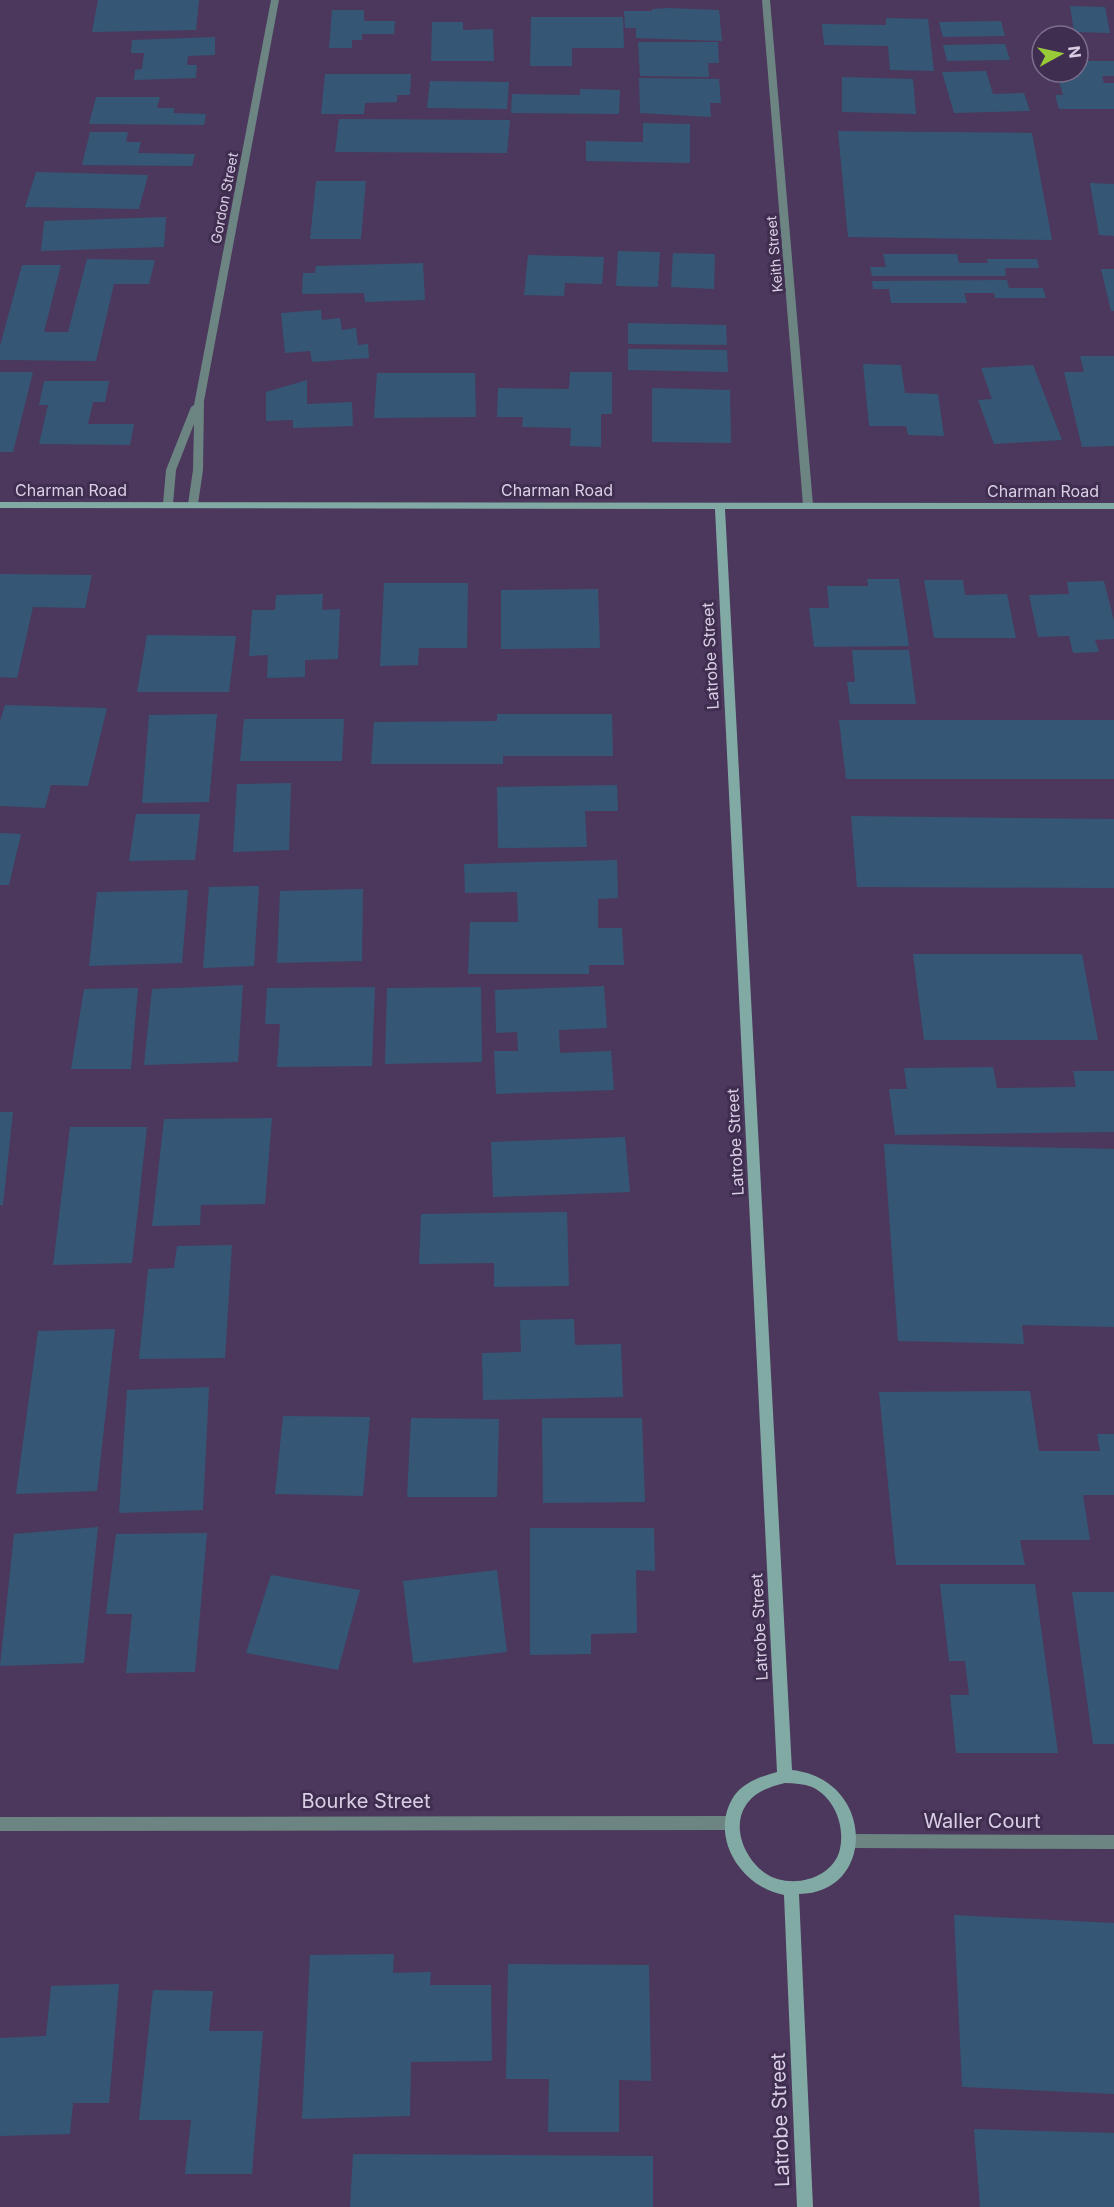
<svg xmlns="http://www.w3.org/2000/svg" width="1114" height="2207" viewBox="0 0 1114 2207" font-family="Inter,sans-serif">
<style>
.building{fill:#355775}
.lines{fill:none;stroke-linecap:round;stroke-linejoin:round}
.street{fill:#6c8582;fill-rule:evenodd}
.secondary{fill:#82aaa5;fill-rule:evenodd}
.labels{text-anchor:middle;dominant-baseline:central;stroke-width:6;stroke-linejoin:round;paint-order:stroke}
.far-street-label{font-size:14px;fill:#d9cfe5;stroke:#402e51}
.street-label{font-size:16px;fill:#d9cfe5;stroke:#402e51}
.near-street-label{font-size:20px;fill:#d9cfe5;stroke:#402e51}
</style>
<rect width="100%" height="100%" fill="#4b385c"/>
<g class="building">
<polygon points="98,0 199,0 196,30 92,32"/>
<polygon points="1070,6 1105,7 1110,33 1074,32"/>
<polygon points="668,8 719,10 722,41 636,38 636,28 625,28 624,11 652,11 652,9"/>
<polygon points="332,10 364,10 364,21 395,21 394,34 362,34 362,40 352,40 352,48 329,48"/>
<polygon points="531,17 623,17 624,48 572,48 572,66 530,66"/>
<polygon points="886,18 928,19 934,71 890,70 888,46 824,45 822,24 886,25"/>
<polygon points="1001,21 1005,36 943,37 939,22"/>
<polygon points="432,22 463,22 463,30 493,29 494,61 431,61"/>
<polygon points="215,37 215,55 188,56 187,65 197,65 196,78 134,80 135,70 142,69 144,53 131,53 132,40"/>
<polygon points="638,42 718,42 719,63 708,63 709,77 640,76"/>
<polygon points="1005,44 1010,60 947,61 943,45"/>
<polygon points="1078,61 1114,61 1114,76 1102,76 1104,83 1114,83 1114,109 1059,109 1055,95 1063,95 1059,81 1048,81 1045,72 1078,72"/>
<polygon points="986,71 993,94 1024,93 1030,111 954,113 942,72"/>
<polygon points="325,74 411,74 410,95 397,95 397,102 365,103 364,114 321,114"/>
<polygon points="842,77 913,79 916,114 842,112"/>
<polygon points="639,78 719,79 721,103 710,103 711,117 640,113"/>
<polygon points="430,81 509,82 507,109 427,108"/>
<polygon points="580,89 620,90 619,114 511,113 512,94 580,95"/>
<polygon points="96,97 160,97 157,108 175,108 173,113 206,114 204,125 89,124"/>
<polygon points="339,119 510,120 507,153 335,152"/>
<polygon points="643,123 690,124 690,163 586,161 586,141 643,142"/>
<polygon points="838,131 1032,133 1052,240 848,237"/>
<polygon points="90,132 128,132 126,142 141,142 138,153 195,154 192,166 82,165"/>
<polygon points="36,172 148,175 139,209 25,207"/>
<polygon points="316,181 366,181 361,239 310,239"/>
<polygon points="1090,183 1114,184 1114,236 1099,235"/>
<polygon points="166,217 164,247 41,251 44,221"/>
<polygon points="618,251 660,252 658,287 616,286"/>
<polygon points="673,253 715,254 714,289 671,287"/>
<polygon points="883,254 957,254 959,263 988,263 987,259 1037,259 1039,268 1005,268 1006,276 872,276 870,267 886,267"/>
<polygon points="528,255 604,257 602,284 565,283 564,296 524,295"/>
<polygon points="87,259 155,260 149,284 114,284 96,361 0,360 0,346 22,265 61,265 44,332 68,332"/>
<polygon points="423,263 425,300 365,302 364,293 302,294 303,273 315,273 316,266"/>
<polygon points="1101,269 1114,269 1114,311 1111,311"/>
<polygon points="1007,280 1009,288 1043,288 1046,298 995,298 994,293 964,293 967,303 891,303 889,289 873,289 872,281"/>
<polygon points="321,310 322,320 340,318 342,330 356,328 358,345 368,344 369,358 312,362 310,351 285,353 281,313"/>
<polygon points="628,323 726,325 727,345 628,344"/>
<polygon points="628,349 727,350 728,372 628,370"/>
<polygon points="1080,356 1114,356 1114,446 1082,447 1064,372 1084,372"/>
<polygon points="863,364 901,365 905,393 938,394 944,436 908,435 906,426 869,426"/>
<polygon points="1033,365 1062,440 994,444 978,400 992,399 981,368"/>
<polygon points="0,372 33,372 13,452 0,452"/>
<polygon points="570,372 612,372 612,414 601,414 601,447 570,446 571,428 522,427 523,417 497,417 498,388 569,389"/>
<polygon points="377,373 475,373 476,417 374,418"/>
<polygon points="307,380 307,404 352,402 353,426 293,428 293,420 266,421 266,392"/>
<polygon points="44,381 109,381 105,402 93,402 88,424 134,424 130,445 39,444 48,405 39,405"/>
<polygon points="652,388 730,390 731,443 652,442"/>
<polygon points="0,574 92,575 85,608 33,607 17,678 0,677"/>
<polygon points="867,579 899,579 909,646 814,647 809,608 829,608 827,586 868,586"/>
<polygon points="924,580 963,580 965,595 1007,594 1016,638 934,638"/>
<polygon points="1104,581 1114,621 1114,639 1095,640 1099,652 1073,653 1069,636 1038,637 1029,595 1069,594 1067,582"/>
<polygon points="384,583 468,583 467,648 419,648 418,665 380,666"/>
<polygon points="598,589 600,648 501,649 501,590"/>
<polygon points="323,594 322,610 340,609 338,659 305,660 305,677 267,678 268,655 249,656 252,610 275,610 276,595"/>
<polygon points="147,635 236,636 229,692 137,692"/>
<polygon points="852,650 909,650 916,704 850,704 847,682 855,682"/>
<polygon points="5,705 107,708 88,786 51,785 45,808 0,806 0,721"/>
<polygon points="217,714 209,802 142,803 149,715"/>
<polygon points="497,714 612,714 613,756 503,756 503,764 371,764 374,722 497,721"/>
<polygon points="244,719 344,719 342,761 240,761"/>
<polygon points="839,720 1114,720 1114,779 846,779"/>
<polygon points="291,783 289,850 233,852 237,784"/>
<polygon points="617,785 618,811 585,811 587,847 498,848 497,787"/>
<polygon points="136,814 200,814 195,860 129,861"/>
<polygon points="851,816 1114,819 1114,888 857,887"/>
<polygon points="0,833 21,834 9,885 0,885"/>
<polygon points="617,860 618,898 598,899 598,928 622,928 624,965 589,965 589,974 468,974 470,922 518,922 517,892 465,893 464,864"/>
<polygon points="259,886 254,966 203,968 209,887"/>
<polygon points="363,889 362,961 277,963 280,891"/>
<polygon points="188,890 182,963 89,966 97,892"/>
<polygon points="913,954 1082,954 1098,1040 924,1040"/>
<polygon points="243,985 238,1062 144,1065 152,989"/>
<polygon points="604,986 607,1028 559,1030 560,1053 611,1051 614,1090 496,1094 494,1051 518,1051 517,1032 496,1033 495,990"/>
<polygon points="375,987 372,1066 277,1067 280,1024 265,1024 267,988"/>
<polygon points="481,987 482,1062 385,1064 387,988"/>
<polygon points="138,988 131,1069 71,1069 84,989"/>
<polygon points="993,1067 997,1088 1076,1087 1073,1071 1114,1071 1114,1132 895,1135 889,1089 907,1089 904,1068"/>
<polygon points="0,1112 13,1112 3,1205 0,1205"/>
<polygon points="272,1118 265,1204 201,1205 200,1225 152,1226 164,1119"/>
<polygon points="70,1127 147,1127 132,1263 53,1265"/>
<polygon points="625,1137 630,1192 493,1197 491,1142"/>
<polygon points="884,1144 1114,1149 1114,1327 1022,1325 1024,1344 898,1341"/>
<polygon points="567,1212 569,1286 494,1287 494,1263 419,1264 421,1214"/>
<polygon points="232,1245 225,1358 139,1359 148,1269 174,1268 177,1246"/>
<polygon points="574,1319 575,1345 621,1344 623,1397 483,1400 482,1353 521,1352 520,1320"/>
<polygon points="115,1329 97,1491 16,1494 38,1331"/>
<polygon points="209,1387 203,1510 119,1513 127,1390"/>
<polygon points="1030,1391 1039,1451 1100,1451 1097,1434 1114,1434 1114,1495 1083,1495 1090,1540 1020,1540 1025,1565 896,1565 879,1392"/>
<polygon points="283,1416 370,1417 363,1496 275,1494"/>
<polygon points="411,1418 499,1419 497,1497 407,1497"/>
<polygon points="542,1418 642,1418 645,1502 543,1503"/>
<polygon points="98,1527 84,1663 0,1666 14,1534"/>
<polygon points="530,1528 654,1528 655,1571 636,1570 637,1633 591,1634 591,1654 530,1655"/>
<polygon points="207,1533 195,1672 126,1673 132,1614 106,1614 116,1534"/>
<polygon points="497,1570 507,1652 413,1663 403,1581"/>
<polygon points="271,1575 360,1590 338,1670 246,1653"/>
<polygon points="940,1584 1035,1584 1058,1753 956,1753 950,1695 969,1695 965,1661 949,1661"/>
<polygon points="1072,1592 1114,1592 1114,1744 1093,1744"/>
<polygon points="954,1915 1114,1923 1114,2094 962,2087"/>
<polygon points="394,1954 393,1973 431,1972 430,1985 491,1985 492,2061 411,2062 410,2116 302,2119 310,1955"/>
<polygon points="508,1964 649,1965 651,2081 619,2080 619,2132 548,2132 549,2079 506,2079"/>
<polygon points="119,1984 109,2103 73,2103 70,2134 0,2136 0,2038 46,2036 51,1986"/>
<polygon points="153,1990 213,1991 209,2031 263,2031 252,2174 185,2174 191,2120 139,2120"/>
<polygon points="974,2129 1114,2133 1114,2207 980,2207"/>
<polygon points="353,2154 653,2156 653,2207 350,2207"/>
</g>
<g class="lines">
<g class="street">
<polygon points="271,0 279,0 204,401 203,470 198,504 193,507 188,504 193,470 194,424 176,470 173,504 168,507 163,504 166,470 191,407 194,405"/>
<polygon points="762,0 770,0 813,505 808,508 803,505"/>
<polygon points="731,1816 736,1818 738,1823 736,1828 731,1830 0,1831 0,1817"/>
<polygon points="850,1834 1114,1835 1114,1849 850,1848 845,1846 843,1841 845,1836"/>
</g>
<path class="secondary" d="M0,502L1114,503V509H725L792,1770C875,1779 877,1893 799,1894L813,2207H797L784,1895C741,1887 708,1836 734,1796C745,1781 761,1777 777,1772L715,509L0,508ZM785,1783C794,1783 804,1784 812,1787C835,1798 845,1826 840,1849C833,1880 789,1890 765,1873C745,1859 731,1827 746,1805C755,1791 770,1787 785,1783Z"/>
</g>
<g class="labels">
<g class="far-street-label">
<text transform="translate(224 198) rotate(-79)">Gordon Street</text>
<text transform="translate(774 254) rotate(-95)">Keith Street</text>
</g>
<g class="street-label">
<text x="71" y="490">Charman Road</text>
<text x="557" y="490">Charman Road</text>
<text x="1043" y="491">Charman Road</text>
<text transform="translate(710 656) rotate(-93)">Latrobe Street</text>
<text transform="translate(735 1142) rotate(-93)">Latrobe Street</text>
<text transform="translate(759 1627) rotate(-93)">Latrobe Street</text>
</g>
<g class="near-street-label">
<text x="366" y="1801">Bourke Street</text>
<text x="982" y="1821">Waller Court</text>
<text transform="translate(780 2120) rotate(-92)">Latrobe Street</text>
</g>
</g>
<g transform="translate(1060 54) rotate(82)"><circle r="28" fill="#402e51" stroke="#7d6e8c" stroke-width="1.5"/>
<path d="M0-4.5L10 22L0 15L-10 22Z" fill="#98cb37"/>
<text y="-9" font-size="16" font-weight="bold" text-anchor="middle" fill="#d9cfe5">N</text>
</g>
</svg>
